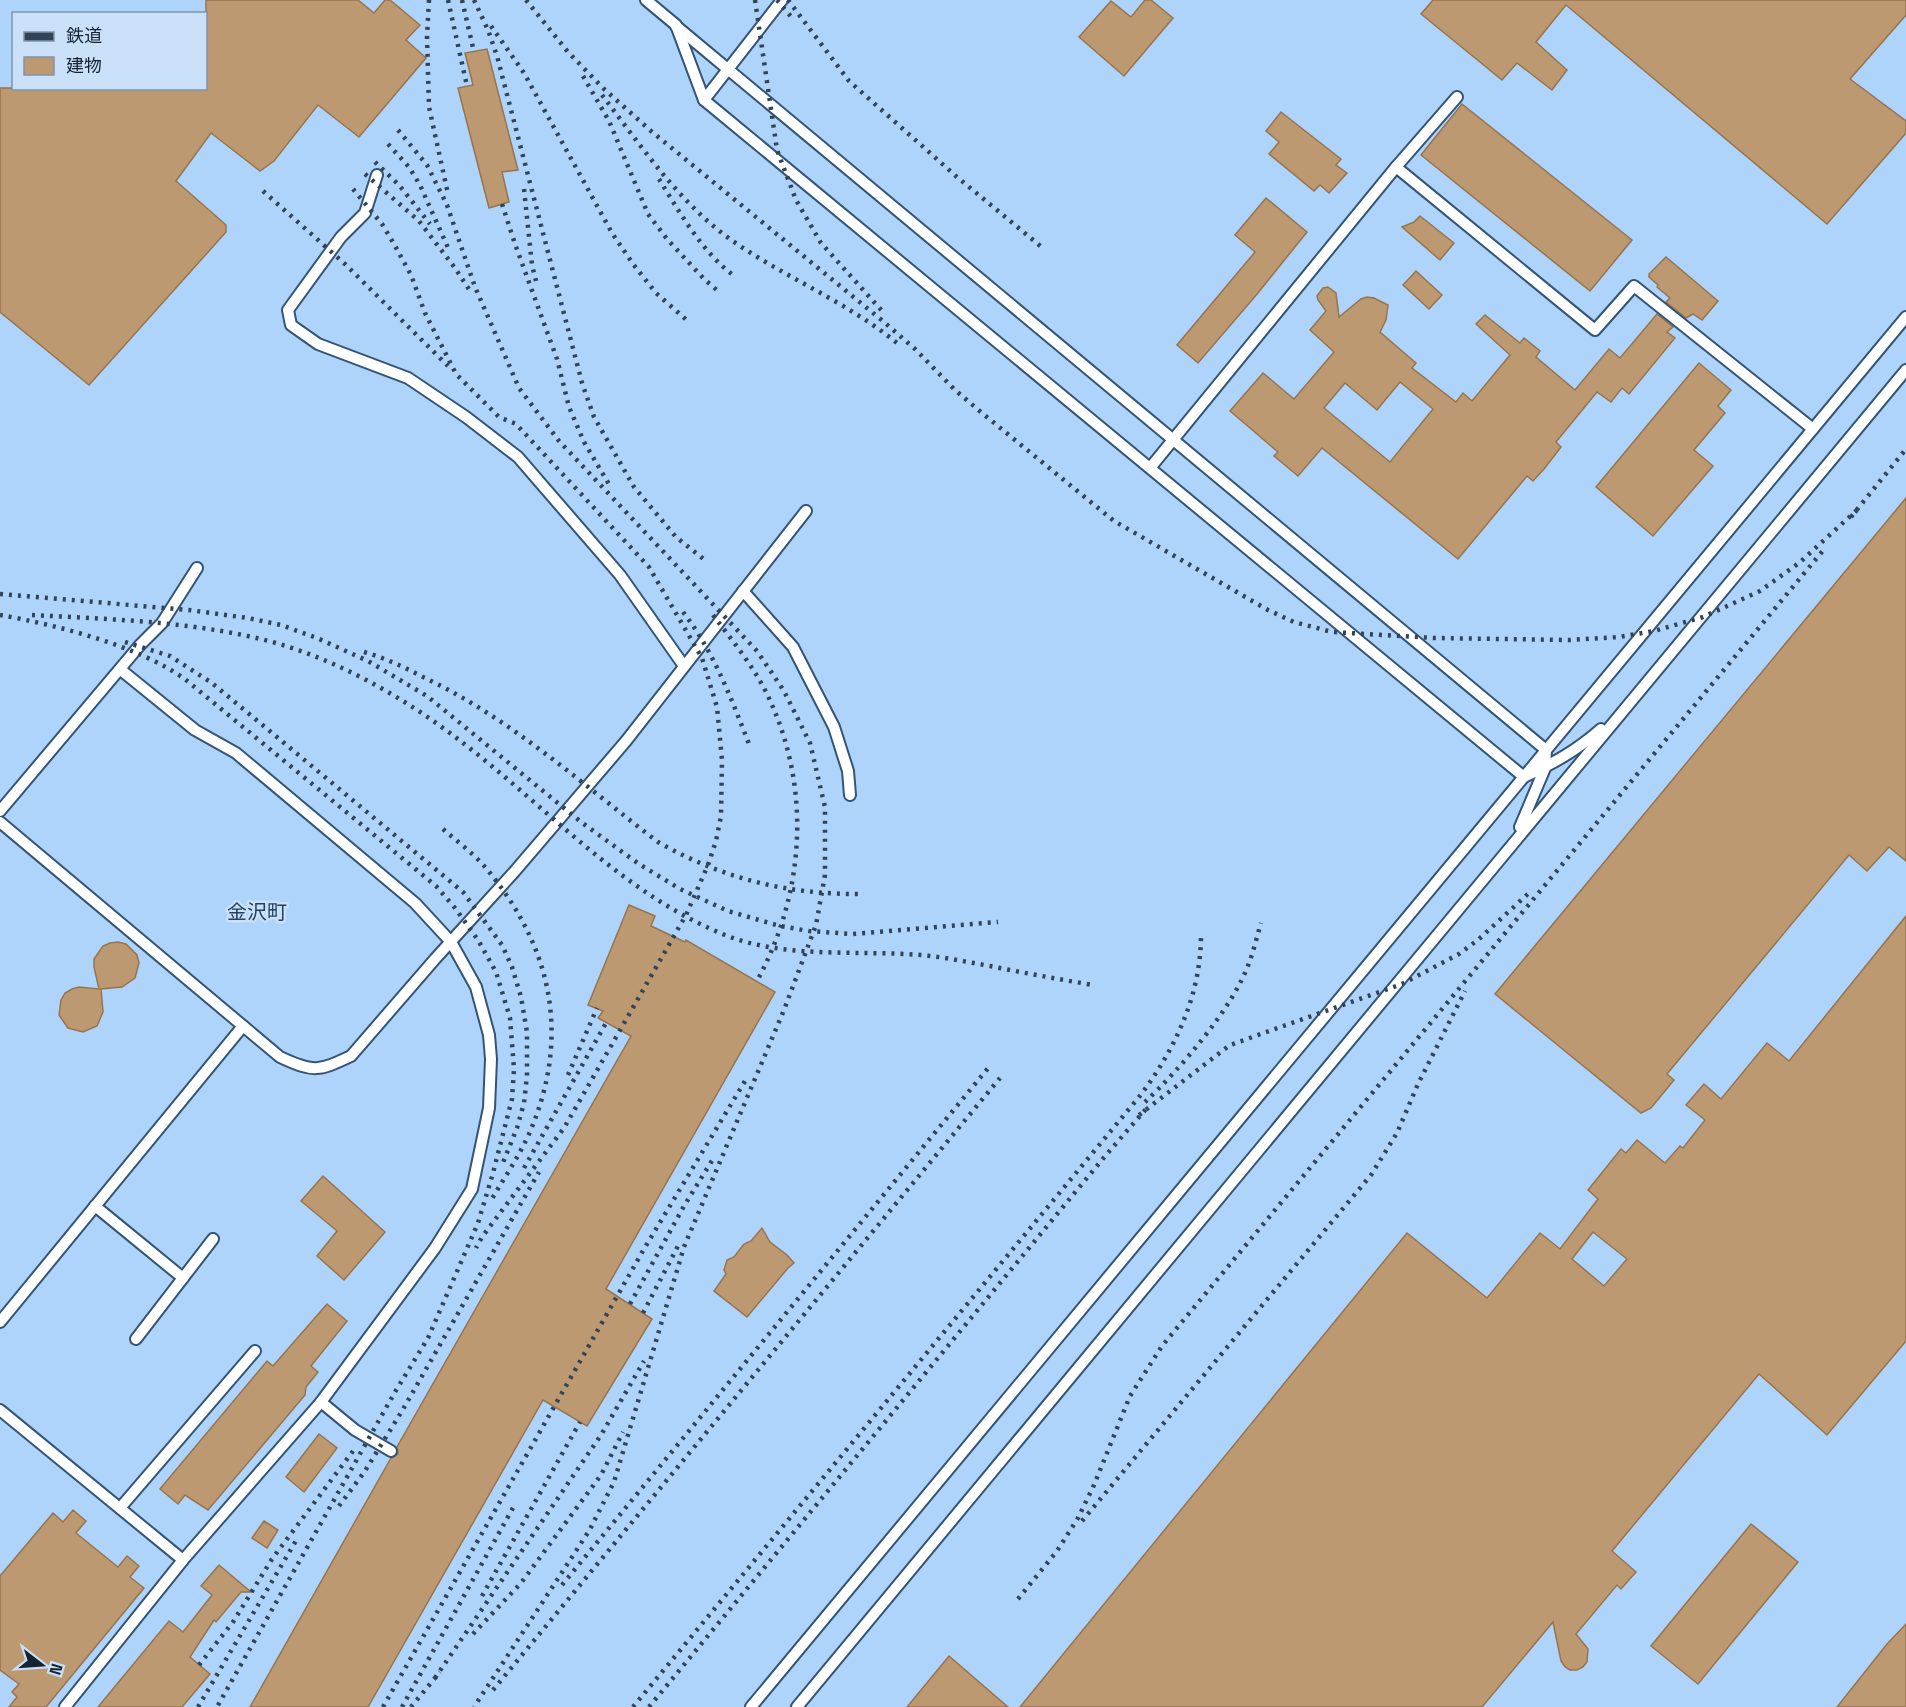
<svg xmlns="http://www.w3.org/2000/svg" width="1906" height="1707" viewBox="0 0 1906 1707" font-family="'Space Grotesk','Noto Sans JP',sans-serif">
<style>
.building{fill:#bc9971;stroke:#96744e;stroke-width:1.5;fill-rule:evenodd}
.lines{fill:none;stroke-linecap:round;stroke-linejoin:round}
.lane-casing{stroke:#335475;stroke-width:14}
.lane{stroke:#fff;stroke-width:10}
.rail{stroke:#314357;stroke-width:4.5;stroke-dasharray:3 6;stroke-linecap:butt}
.labels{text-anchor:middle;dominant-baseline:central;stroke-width:5;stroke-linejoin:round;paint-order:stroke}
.quarter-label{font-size:20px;fill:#214262;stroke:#c9e0f8}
</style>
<rect width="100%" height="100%" fill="#afd4fc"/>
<g class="building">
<polygon points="206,0 358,0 374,13 385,0 390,0 420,25 406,40 426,58 359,137 318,105 274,161 260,171 211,133 176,181 226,225 226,232 89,385 0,312 0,88 206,88"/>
<polygon points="1145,0 1151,0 1173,18 1124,76 1079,37 1111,1 1131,17"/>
<polygon points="1433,0 1906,0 1906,15 1850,79 1906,121 1906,133 1827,224 1566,5 1536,42 1567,70 1552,90 1517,63 1502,80 1421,14"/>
<polygon points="487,49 518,170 502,172 509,202 489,208 458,88 473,85 465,53"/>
<polygon points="1462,104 1632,240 1590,291 1421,155"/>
<polygon points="1281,112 1341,159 1336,165 1347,173 1329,193 1320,185 1314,191 1269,154 1279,142 1266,131"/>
<polygon points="1266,198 1307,232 1258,293 1198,363 1177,345 1255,252 1235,235"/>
<polygon points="1420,216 1454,243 1440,260 1402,227 1414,222"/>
<polygon points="1666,257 1718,301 1702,320 1693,314 1686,318 1666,302 1670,298 1657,287 1658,285 1649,277 1649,274"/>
<polygon points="1416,271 1442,295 1429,309 1403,285"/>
<path d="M1328,287L1336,293L1339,317L1361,299L1367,297L1374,298L1388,305L1386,320L1380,332L1416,363L1412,368L1456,402L1463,393L1472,401L1510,355L1476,324L1485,315L1520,343L1524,338L1540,351L1536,357L1575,390L1609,349L1620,358L1657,314L1673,327L1667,332L1675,338L1629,394L1622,388L1611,402L1597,392L1556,442L1561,447L1544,469L1533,481L1527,476L1458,559L1322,448L1298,476L1274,456L1278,452L1230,411L1263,373L1294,399L1334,352L1310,330L1326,311L1318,300L1317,296L1323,288ZM1400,382L1433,409L1390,462L1324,408L1345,383L1377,410Z"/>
<polygon points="1699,363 1731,390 1718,406 1725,413 1694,450 1713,466 1653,536 1596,487"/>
<polygon points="1906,498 1906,861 1889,847 1867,871 1849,855 1667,1074 1674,1080 1651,1108 1641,1113 1495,994"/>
<polygon points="629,905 655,916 651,926 685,942 686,940 775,992 606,1289 652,1319 587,1426 543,1400 368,1707 250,1707 391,1458 398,1454 397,1447 631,1036 598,1018 603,1011 588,1005"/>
<path d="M1906,916V1341L1827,1435L1759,1374L1612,1551L1636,1572L1621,1589L1617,1585L1576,1634L1588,1649L1587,1662L1583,1667L1577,1670H1570L1565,1667L1561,1661L1553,1622L1482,1707H1020L1407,1233L1487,1298L1540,1233L1560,1249L1598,1199L1588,1190L1621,1149L1626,1153L1637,1140L1665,1163L1680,1146L1683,1148L1705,1120L1686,1105L1704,1084L1721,1099L1767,1043L1789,1061ZM1593,1232L1627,1259L1604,1286L1572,1259Z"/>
<polygon points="118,942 126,944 137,955 139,963 135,978 122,987 101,989 103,1012 97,1026 83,1032 68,1028 59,1015 61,1000 65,993 72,989 79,987 99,989 94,967 94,959 103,946 110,943"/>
<polygon points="323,1176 385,1232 344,1280 317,1256 337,1231 301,1201"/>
<polygon points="762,1228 770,1242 787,1255 794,1263 788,1268 747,1317 714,1291 726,1274 724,1270 727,1260 734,1257 744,1244 751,1241"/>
<polygon points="327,1304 347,1321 311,1366 318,1372 306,1387 305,1395 208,1510 185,1495 178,1504 160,1489 267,1361 273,1366"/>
<polygon points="319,1434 337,1448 304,1492 286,1477"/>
<polygon points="73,1510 86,1521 76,1533 118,1567 127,1556 139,1566 130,1577 144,1588 46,1707 9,1707 17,1697 12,1692 19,1684 0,1670 0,1576 53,1513 63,1522"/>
<polygon points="264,1521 278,1530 267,1548 252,1538"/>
<polygon points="1751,1524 1798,1562 1698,1684 1651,1646"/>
<polygon points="219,1565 251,1592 241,1592 216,1622 214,1620 190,1657 210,1674 182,1707 98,1707 169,1621 183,1632 212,1595 201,1586"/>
<polygon points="1906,1624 1906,1707 1837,1707 1887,1644"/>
<polygon points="949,1656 1008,1707 907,1707"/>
</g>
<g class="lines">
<g class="lane-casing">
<g id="lane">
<path d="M646,0L676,25L704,100L1524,777C1554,763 1576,751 1601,729"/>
<polyline points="676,26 1546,750 1545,768 1520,827"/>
<polyline points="704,100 782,0"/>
<polyline points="1396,167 1457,97"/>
<polyline points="377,175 365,213 341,237 288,310 291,325 318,344 408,378 466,417 518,457 620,575 684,666"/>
<polyline points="1150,468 1396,167 1595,330 1634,286 1813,429"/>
<polyline points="743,591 793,647 834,727 848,771 850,795"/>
<polyline points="0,811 140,645 162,623 197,568"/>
<path d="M0,822L280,1057C314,1073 319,1071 351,1056L435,959L515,871L626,741L806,511"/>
<polyline points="95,1206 183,1278"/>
<polyline points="0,1322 243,1026"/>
<polyline points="136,1339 213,1239"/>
<polyline points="321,1402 355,1430 391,1451"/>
<polyline points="0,1410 183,1560"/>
<polyline points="120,1508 255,1351"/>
<polyline points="65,1707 183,1560 321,1402 435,1248 472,1189 489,1108 491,1059 489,1035 476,987 451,942 415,903 236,753 195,730 121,670"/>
<polyline points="751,1707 1906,317"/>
<polyline points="797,1707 1906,370"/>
</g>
</g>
<use href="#lane" class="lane"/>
<g class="rail">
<polyline points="429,0 427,37 429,107 448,194"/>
<polyline points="448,0 467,86"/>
<polyline points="462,0 474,52"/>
<polyline points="474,0 488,30 497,56 582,383 594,417 634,487 676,537 706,561"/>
<polyline points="526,0 568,52 604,89 651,131 884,322 915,349 955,390 982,413 1114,521 1268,610 1294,622 1332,632 1434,638 1569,640 1619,637 1654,631 1703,617 1760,591 1799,563 1857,510"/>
<polyline points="755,0 777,150 796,200 821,243 883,312"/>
<polyline points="777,0 793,19"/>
<polyline points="788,0 849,81 957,177 1044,249"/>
<polyline points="491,26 524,73 612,233 633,264 656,293 690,323"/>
<polyline points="583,76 609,121 648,214 667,239 704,279 718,291"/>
<path d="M602,95C642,147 681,206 737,244C789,279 848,303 897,343"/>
<polyline points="398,130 427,165 447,205 475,287 519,388 559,441 757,651 784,691 810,743 825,807 825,875 816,925 784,1010 684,1247 614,1482 589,1531 474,1707"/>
<polyline points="388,144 409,167 420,185 449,250"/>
<polyline points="375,162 399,185 430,224"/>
<polyline points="365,174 419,221 455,268 472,294"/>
<path d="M659,179C678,210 703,253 732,274"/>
<polyline points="353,189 382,224 394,244 411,275 425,313 456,374 499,417 516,424 649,567 702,658 717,707 722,760 721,816 716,841 708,865 686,915 564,1128 482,1237 476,1248"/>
<polyline points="524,189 532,265 536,281"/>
<polyline points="263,191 345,264 448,366"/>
<polyline points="502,204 515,244 557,359 569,407 584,442 610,486"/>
<polyline points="1851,517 1906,449"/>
<polyline points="0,594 189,610 248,618 281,625 317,638 368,661 427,696 581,822 639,864 680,889 728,911 780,926 809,931 852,934 998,922"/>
<path d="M683,612C714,652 731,698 749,744"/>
<path d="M0,615C57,625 140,646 186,680L436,886L455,908L478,940L496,972L510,1018L514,1069L512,1099L493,1173L478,1223L428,1338L395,1392L217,1707"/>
<path d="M32,615C105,619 180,621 252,637C327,653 403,696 463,743C549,809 623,894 725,935C785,959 858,950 921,955C944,957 967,962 990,966C1024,973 1058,979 1093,985"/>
<path d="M713,615C731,639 751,663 765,690C812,783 806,891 757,981"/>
<polyline points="125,642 170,656 212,683 463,892 502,945 512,967 521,997 527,1032 527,1076 524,1103 517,1128 502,1165"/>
<path d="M364,652C385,658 404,667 423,677C510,718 582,784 658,842C723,879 789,895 864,894"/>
<path d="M443,829C459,843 477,856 490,873C554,952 570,1040 529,1134C518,1158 503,1180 490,1202"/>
<polyline points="568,1075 597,1008"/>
<path d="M1145,1102C1180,1069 1233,1008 1249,963C1254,950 1257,936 1261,923"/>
<polyline points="1139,1115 1230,1045 1402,984 1459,954 1479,939 1530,892"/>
<polyline points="524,1168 606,1023"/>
<polyline points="630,1304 684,1206 713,1159"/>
<polyline points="643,1313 679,1244"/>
<polyline points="339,1506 365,1471 402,1411 539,1172"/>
<polyline points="1082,1521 1371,1175 1397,1133 1418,1084 1465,991"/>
<polyline points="562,1585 989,1067"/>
<polyline points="482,1596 580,1422"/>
<polyline points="1018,1599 1057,1551 1078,1518 1094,1485 1130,1396 1162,1346 1826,547"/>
<polyline points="473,1634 521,1583 601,1475 623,1432"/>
<polyline points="199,1665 233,1622 272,1559 353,1451"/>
<polyline points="435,1678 601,1435 644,1361"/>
<polyline points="493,1690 1000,1078"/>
<polyline points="198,1707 297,1539"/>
<polyline points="383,1707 644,1249 745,1081"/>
<polyline points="402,1707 514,1506"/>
<polyline points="411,1707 440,1672"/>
<path d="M633,1707L1139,1097C1175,1050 1201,995 1201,935"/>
<polyline points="649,1707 1106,1155 1146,1109"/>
</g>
</g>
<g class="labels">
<g class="quarter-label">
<text x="257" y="912">金沢町</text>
</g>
</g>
<rect x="12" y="12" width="195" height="78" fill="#c9e0f8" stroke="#8194a8" stroke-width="1.5"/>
<rect x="24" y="32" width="30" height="9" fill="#314357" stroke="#8194a8" stroke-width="1.5"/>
<text x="66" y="42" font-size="18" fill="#142231">鉄道</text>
<rect x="24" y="57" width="30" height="18" fill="#bc9971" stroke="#8194a8" stroke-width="1.5"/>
<text x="66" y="72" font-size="18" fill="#142231">建物</text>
<g transform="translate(42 1665) rotate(107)" stroke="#c9e0f8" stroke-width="4.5" paint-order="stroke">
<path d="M0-4.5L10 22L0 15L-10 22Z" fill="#142231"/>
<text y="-9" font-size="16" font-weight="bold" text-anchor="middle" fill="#142231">N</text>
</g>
</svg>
